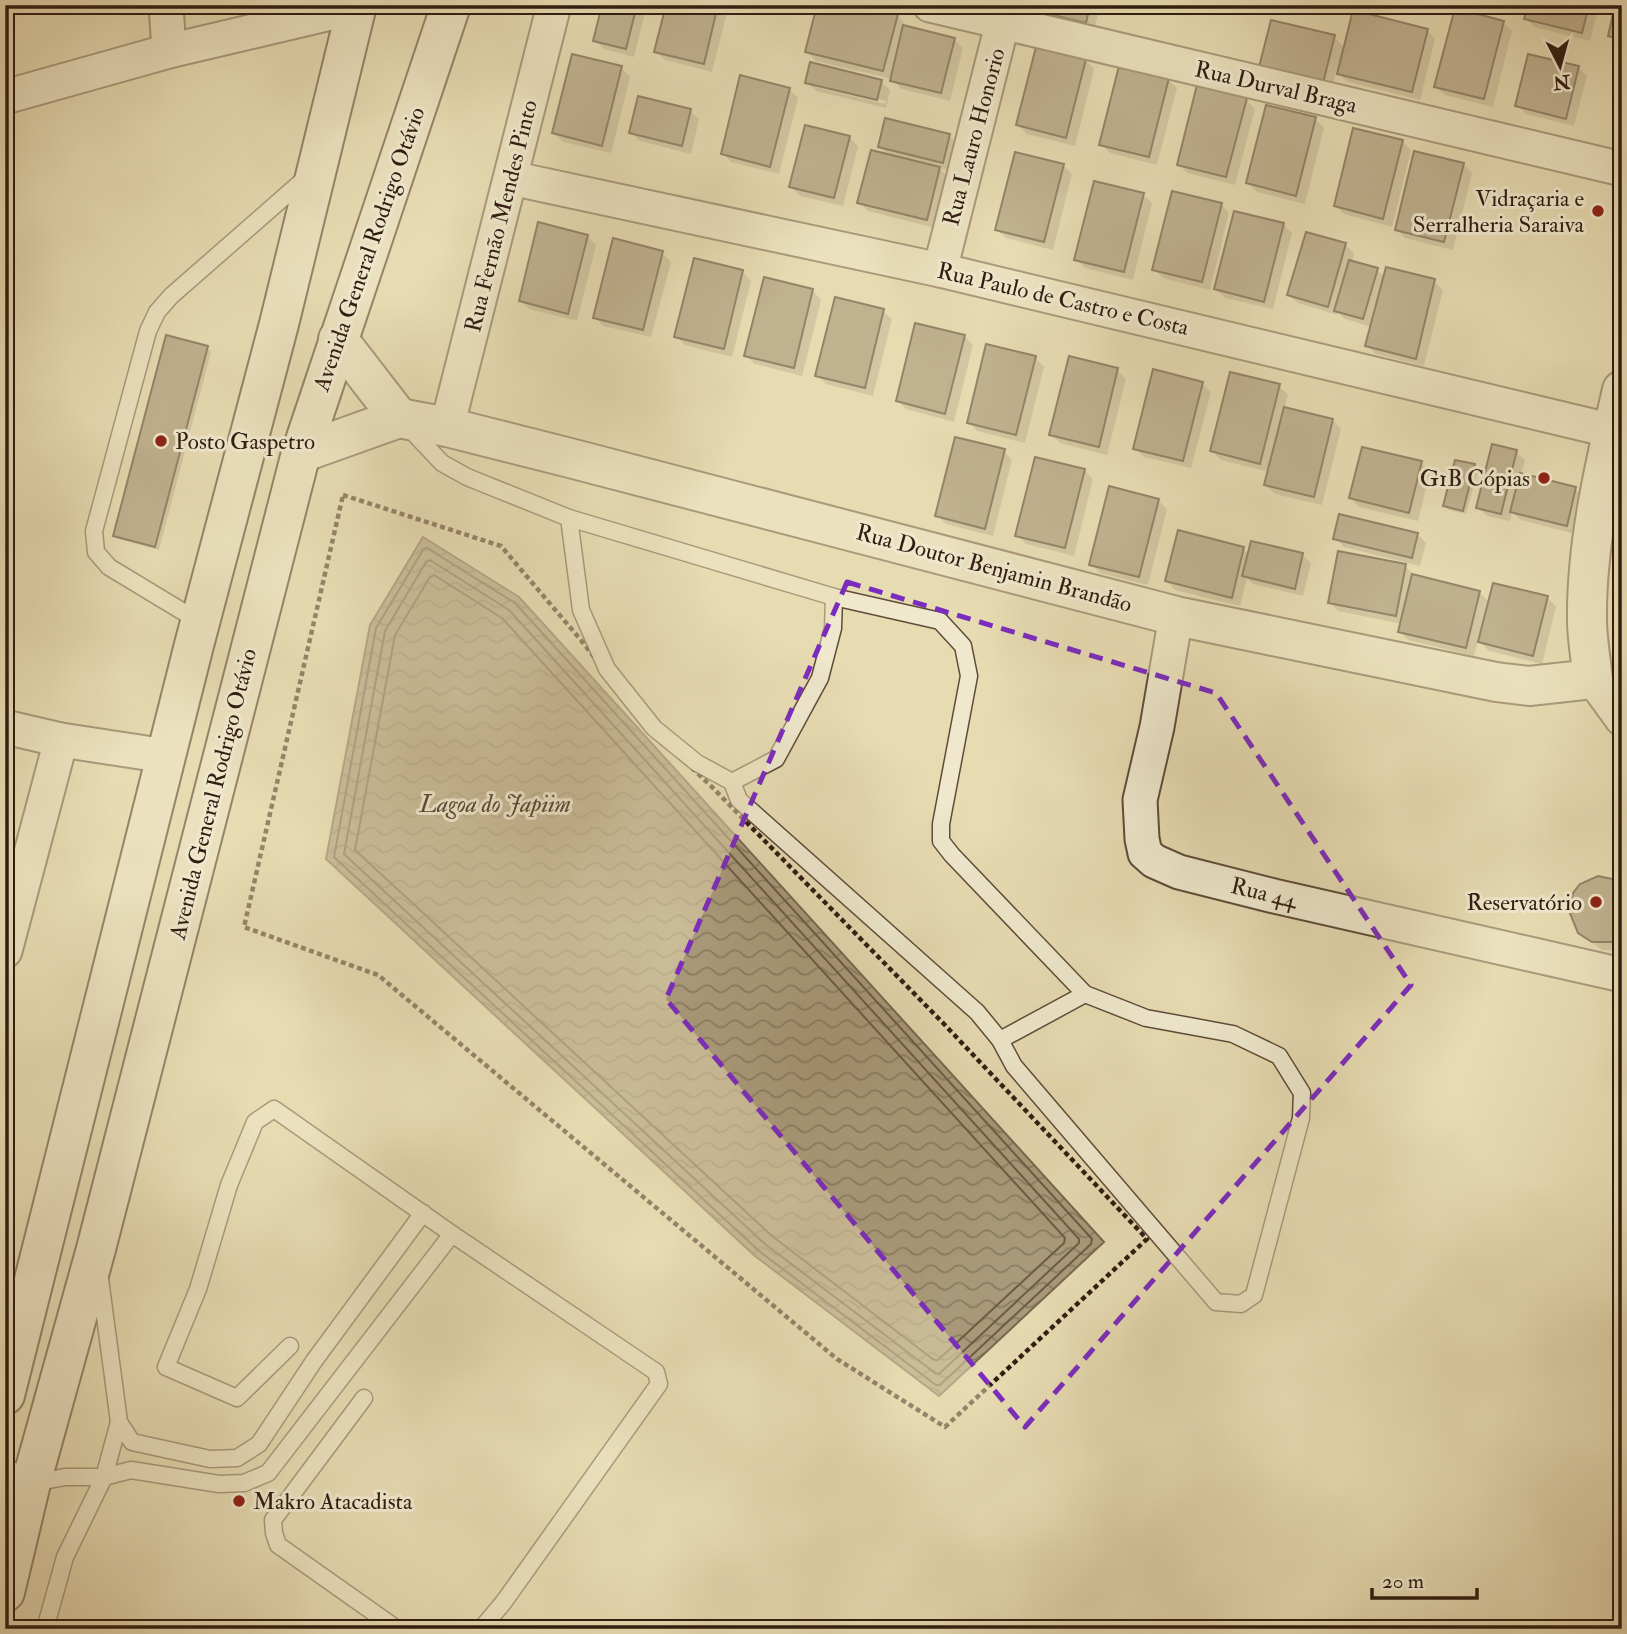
<svg xmlns="http://www.w3.org/2000/svg" width="1627" height="1634" viewBox="0 0 1627 1634" font-family="'IM FELL Double Pica',serif">
<style>
.water{fill:url(#water-waves);stroke:#796851;stroke-width:2}
.shadow{fill:#0003;fill-rule:evenodd}
.lines{fill:none;stroke-linecap:round;stroke-linejoin:round}
.shore{stroke:#6d5b46;stroke-width:2}
.building{fill:#907f65;stroke:#311c11;stroke-width:2}
.service-casing{stroke:#5e4c39;stroke-width:19}
.minor-casing{stroke:#5e4c39;stroke-width:37}
.tertiary-casing{stroke:#5e4c39;stroke-width:42}
.secondary-casing{stroke:#311c11;stroke-width:42}
.path{stroke:#311c11;stroke-width:4.5;stroke-dasharray:5 3.5;stroke-linecap:butt}
.service{stroke:#efe8cd;stroke-width:16}
.minor{stroke:#efe8cd;stroke-width:33}
.tertiary{stroke:#efe8cd;stroke-width:38}
.secondary{stroke:#efe8cd;stroke-width:38}
.marked{fill:none;stroke:#7b2cbf;stroke-width:5;stroke-dasharray:14 9;stroke-linejoin:round}
.poi-dot{fill:#8f2418;stroke:#efe8cd;stroke-width:2.5}
.labels{text-anchor:middle;dominant-baseline:central;stroke-width:6;stroke-linejoin:round;paint-order:stroke}
.street-label{font-size:23px;fill:#311c11;stroke:#efe8cd}
.poi-label{font-size:23px;fill:#311c11;stroke:#efe8cd;text-anchor:end}
.water-label{font-size:24px;font-style:italic;fill:#5b4836;stroke:#efe8cd}
</style>
<defs>
<pattern id="water-waves" width="16" height="10" patternUnits="userSpaceOnUse" patternTransform="scale(1.75)"><rect width="16" height="10" fill="#a99a7b"/><path d="M0 5q4-4 8 0t8 0" fill="none" stroke="#8a7d63"/></pattern>
</defs>
<rect width="100%" height="100%" fill="#e7dbb2"/>
<filter id="stains"><feTurbulence type="fractalNoise" baseFrequency=".00286" numOctaves="4"/><feColorMatrix values="0 0 0 0 .2 0 0 0 0 .09 0 0 0 0 .02 0 0 0 .5 -.17"/></filter>
<radialGradient id="worn" r=".72"><stop offset=".6" stop-color="#630" stop-opacity="0"/><stop offset="1" stop-color="#630" stop-opacity=".3"/></radialGradient>
<polygon class="water" points="423,537 519,597 1104,1242 939,1396 755,1256 326,859 370,625"/>
<g class="shadow">
<polygon points="604,5 647,5 634,57 604,49 595,41"/>
<polygon points="667,5 729,5 712,72 665,60 656,52"/>
<polygon points="1039,5 1100,5 1094,31 1047,19 1038,10"/>
<polygon points="1530,5 1599,5 1590,41 1535,27 1526,19"/>
<polygon points="1622,5 1622,45 1610,36"/>
<polygon points="897,15 905,24 905,27 954,39 963,48 950,101 901,89 892,79 816,61 807,52"/>
<polygon points="1503,22 1512,31 1493,107 1445,95 1436,87"/>
<polygon points="1427,30 1435,39 1420,100 1348,82 1336,71 1332,90 1270,75 1334,37 1345,48"/>
<polygon points="1085,60 1094,69 1075,146 1027,134 1018,125"/>
<polygon points="1578,67 1587,76 1574,126 1526,114 1517,105"/>
<polygon points="621,68 630,77 611,153 563,142 554,133"/>
<polygon points="1168,80 1177,88 1157,165 1110,153 1101,144"/>
<path d="M881,81L890,90L886,108L816,91L807,82ZM815,83L886,101L885,104L815,87Z"/>
<polygon points="789,89 798,98 779,174 731,162 723,153"/>
<polygon points="1246,100 1255,109 1235,185 1187,173 1179,164"/>
<polygon points="690,111 699,119 691,154 640,141 631,132"/>
<polygon points="1315,119 1324,127 1305,204 1257,192 1248,183"/>
<polygon points="949,136 958,144 952,171 939,168 948,177 935,228 868,211 859,202 889,156 880,147"/>
<polygon points="849,137 858,146 843,206 800,196 791,187"/>
<polygon points="1402,141 1411,150 1392,227 1344,214 1336,206"/>
<polygon points="1463,164 1472,173 1453,250 1405,238 1396,229"/>
<polygon points="1063,165 1072,174 1053,250 1006,238 997,230"/>
<polygon points="1143,195 1152,203 1133,280 1085,268 1076,259"/>
<polygon points="1221,204 1229,213 1210,290 1163,278 1154,269"/>
<polygon points="1283,225 1292,233 1273,309 1225,298 1216,289"/>
<polygon points="587,236 596,245 577,321 529,309 521,300"/>
<polygon points="1345,245 1354,253 1352,262 1377,270 1385,277 1434,281 1443,290 1424,366 1376,354 1367,345 1372,327 1345,319 1338,312 1337,315 1298,303 1289,295"/>
<polygon points="662,253 671,262 651,337 603,326 595,317"/>
<polygon points="742,272 751,281 732,357 685,345 676,336"/>
<polygon points="813,291 821,300 802,376 755,364 746,356"/>
<polygon points="883,311 892,319 873,396 826,384 817,375"/>
<polygon points="964,336 973,345 954,422 906,409 898,401"/>
<polygon points="207,348 211,352 159,550 119,539 115,535"/>
<polygon points="1035,358 1044,367 1025,443 977,431 969,422"/>
<polygon points="1117,370 1126,379 1107,455 1060,443 1051,434"/>
<polygon points="1202,384 1211,392 1191,468 1144,457 1135,448"/>
<polygon points="1279,386 1288,395 1284,409 1333,420 1341,429 1322,505 1275,494 1266,485 1269,472 1221,460 1212,451"/>
<polygon points="1004,451 1012,460 993,536 946,524 937,515"/>
<polygon points="1516,452 1525,460 1521,476 1575,489 1584,498 1575,534 1521,520 1512,512 1510,521 1487,516 1478,507"/>
<polygon points="1421,463 1430,472 1418,521 1359,507 1351,498"/>
<polygon points="1474,466 1478,470 1466,514 1449,510 1445,506"/>
<polygon points="1084,470 1093,479 1074,556 1026,544 1017,535"/>
<polygon points="1158,500 1167,509 1148,585 1100,573 1091,564"/>
<polygon points="1417,534 1426,543 1420,566 1344,547 1335,538"/>
<polygon points="1243,549 1249,555 1302,555 1311,563 1303,596 1253,584 1247,578 1240,606 1175,590 1167,581"/>
<polygon points="1405,566 1414,575 1479,592 1490,603 1548,598 1556,607 1542,664 1489,651 1478,640 1474,656 1408,640 1400,631 1402,624 1338,611 1330,602"/>
<polygon points="1622,883 1622,950 1602,950 1579,932"/>
</g>
<g class="lines">
<g class="shore">
<polygon points="427,548 515,603 1092,1239 1091,1244 940,1385 936,1385 759,1251 334,857 376,628 423,550"/>
<polygon points="430,560 509,610 1079,1239 1079,1243 939,1374 935,1373 765,1244 344,854 385,631 426,562"/>
<polygon points="434,575 502,618 1065,1238 1064,1243 938,1360 934,1360 772,1236 355,850 395,635 430,577"/>
</g>
</g>
<g class="building">
<polygon points="602,5 637,5 626,49 593,41"/>
<polygon points="666,5 718,5 704,64 654,52"/>
<polygon points="817,5 863,5 898,14 883,71 805,52"/>
<polygon points="1037,5 1090,5 1086,23 1036,11"/>
<polygon points="1528,5 1589,5 1582,33 1524,19"/>
<polygon points="1615,5 1622,5 1622,40 1608,36"/>
<polygon points="1455,8 1504,21 1484,99 1434,87"/>
<polygon points="1353,10 1428,29 1412,92 1337,74"/>
<polygon points="1271,20 1335,35 1323,83 1259,67"/>
<polygon points="903,25 955,38 941,93 890,81"/>
<polygon points="1036,47 1086,59 1066,138 1016,125"/>
<polygon points="572,54 622,66 602,146 552,133"/>
<polygon points="1528,54 1579,66 1566,119 1515,106"/>
<polygon points="810,62 882,80 877,100 805,83"/>
<polygon points="1119,66 1169,78 1149,157 1099,145"/>
<polygon points="740,75 790,88 770,167 721,154"/>
<polygon points="1197,85 1247,98 1226,177 1177,165"/>
<polygon points="638,96 691,109 682,146 629,133"/>
<polygon points="1266,105 1316,117 1296,196 1246,183"/>
<polygon points="885,118 950,134 943,163 878,147"/>
<polygon points="805,125 850,136 834,198 789,187"/>
<polygon points="1353,128 1403,140 1383,219 1334,206"/>
<polygon points="871,150 940,167 927,220 857,203"/>
<polygon points="1414,151 1464,163 1444,242 1395,230"/>
<polygon points="1015,152 1064,164 1044,242 995,230"/>
<polygon points="1094,181 1144,193 1124,272 1074,260"/>
<polygon points="1172,191 1222,203 1202,282 1152,270"/>
<polygon points="1234,211 1284,223 1264,302 1214,289"/>
<polygon points="538,222 588,235 568,314 519,301"/>
<polygon points="1306,232 1346,243 1328,307 1287,295"/>
<polygon points="613,238 663,251 643,330 593,318"/>
<polygon points="694,258 743,270 724,349 674,337"/>
<polygon points="1349,260 1378,268 1363,319 1334,311"/>
<polygon points="1386,267 1435,279 1416,359 1365,346"/>
<polygon points="764,277 813,289 794,368 744,356"/>
<polygon points="835,297 884,309 865,388 815,376"/>
<polygon points="915,323 965,335 945,414 896,401"/>
<polygon points="166,335 208,346 155,547 113,536"/>
<polygon points="986,344 1036,356 1016,435 967,423"/>
<polygon points="1069,356 1118,368 1099,447 1049,435"/>
<polygon points="1153,369 1203,382 1183,461 1133,449"/>
<polygon points="1230,372 1280,384 1260,464 1210,451"/>
<polygon points="1284,407 1333,419 1314,497 1264,485"/>
<polygon points="955,437 1005,449 985,529 935,516"/>
<polygon points="1492,444 1517,450 1501,514 1476,508"/>
<polygon points="1362,447 1422,461 1409,513 1349,498"/>
<polygon points="1035,457 1085,469 1065,548 1015,536"/>
<polygon points="1455,460 1475,464 1463,511 1443,506"/>
<polygon points="1520,473 1576,487 1567,526 1510,512"/>
<polygon points="1109,486 1159,499 1139,577 1089,565"/>
<polygon points="1339,514 1418,533 1412,558 1333,539"/>
<polygon points="1178,530 1244,547 1232,598 1165,581"/>
<polygon points="1251,541 1303,553 1295,589 1242,576"/>
<polygon points="1338,551 1406,564 1396,616 1328,603"/>
<polygon points="1412,574 1480,591 1466,648 1398,632"/>
<polygon points="1493,583 1548,596 1533,656 1478,642"/>
<polygon points="1598,876 1622,881 1622,938 1616,942 1592,942 1578,933 1569,911 1573,893 1580,884"/>
</g>
<g class="lines">
<g class="service-casing">
<g id="service">
<polyline points="408,427 442,463 467,477 569,518 834,597 940,621 963,646 969,676 941,824 941,841 952,855 1085,994 1146,1018 1233,1034 1279,1056 1302,1093 1301,1118 1254,1295 1241,1304 1216,1302 1014,1066 1000,1040 977,1012 739,800 732,782 697,763 654,728 607,669 581,610 569,518"/>
<polyline points="200,622 109,567 96,552 94,531 148,331 157,312 171,296 308,176"/>
<polyline points="732,782 776,759 820,678 833,628 834,597"/>
<polyline points="1000,1040 1085,994"/>
<polyline points="100,1279 119,1422 132,1442 210,1459 237,1458 259,1444 314,1361 423,1213"/>
<polyline points="290,1346 237,1398 166,1367 198,1289 229,1185 255,1122 274,1109 452,1234 656,1372 659,1384 503,1603 481,1629"/>
<polyline points="364,1398 273,1520 274,1533 278,1545 397,1629"/>
<polyline points="119,1422 104,1477 131,1470 219,1484 244,1483 268,1473 452,1234"/>
<polyline points="33,1483 65,1477 104,1477 65,1557 45,1629"/>
</g>
</g>
<g class="minor-casing">
<g id="minor">
<polyline points="166,5 169,51"/>
<polyline points="930,5 1622,169"/>
<polyline points="5,97 169,51 356,7"/>
<polyline points="511,178 940,270 1613,431"/>
<polyline points="940,270 1007,5"/>
<polyline points="447,427 554,5"/>
<polyline points="1176,616 1157,727 1140,800 1142,839 1145,853 1154,861 1179,872 1274,896 1622,975"/>
<polyline points="1593,679 1622,719"/>
<polyline points="5,727 61,740 166,756"/>
<polyline points="5,951 61,740"/>
<polyline points="5,1478 31,1483"/>
</g>
</g>
<g class="tertiary-casing">
<g id="tertiary">
<polyline points="338,339 399,418"/>
<path d="M301,453L399,418L447,427L570,458L1176,616L1496,682L1529,686L1593,679C1591,660 1587,639 1587,620C1586,543 1605,464 1622,390"/>
</g>
</g>
<g class="secondary-casing">
<g id="secondary">
<polyline points="5,1395 194,645 279,324 357,5"/>
<polyline points="5,1592 31,1483 96,1249 301,453 451,5"/>
</g>
</g>
<polygon class="path" points="343,495 501,546 580,639 649,727 712,787 944,1024 1147,1239 945,1427 837,1359 378,975 244,927"/>
<use href="#service" class="service"/>
<use href="#minor" class="minor"/>
<use href="#tertiary" class="tertiary"/>
<use href="#secondary" class="secondary"/>
</g>
<path d="M0 0H1627V1634H0ZM847,582L1216,693L1411,985L1025,1427L666,999Z" fill="#e7dbb2" fill-opacity=".55" fill-rule="evenodd"/>
<path class="marked" d="M847,582L1216,693L1411,985L1025,1427L666,999Z"/>
<g class="poi-dot">
<circle cx="1598" cy="211" r="7"/>
<circle cx="161" cy="441" r="7"/>
<circle cx="1544" cy="478" r="7"/>
<circle cx="1596" cy="902" r="7"/>
<circle cx="239" cy="1501" r="7"/>
</g>
<g class="labels">
<g class="street-label">
<text transform="translate(1276 87) rotate(13)">Rua Durval Braga</text>
<text transform="translate(974 137) rotate(-75)">Rua Lauro Honorio</text>
<text transform="translate(501 216) rotate(-76)">Rua Fernão Mendes Pinto</text>
<text transform="translate(369 249) rotate(-71)">Avenida General Rodrigo Otávio</text>
<text transform="translate(1063 299) rotate(13)">Rua Paulo de Castro e Costa</text>
<text transform="translate(994 568) rotate(15)">Rua Doutor Benjamin Brandão</text>
<text transform="translate(213 794) rotate(-76)">Avenida General Rodrigo Otávio</text>
<text transform="translate(1264 893) rotate(14)">Rua 44</text>
</g>
<g class="poi-label">
<text x="1584" y="198">Vidraçaria e<tspan x="1584" dy="26">Serralheria Saraiva</tspan></text>
<text x="175" y="441" text-anchor="start">Posto Gaspetro</text>
<text x="1530" y="478">G1B Cópias</text>
<text x="1582" y="902">Reservatório</text>
<text x="253" y="1501" text-anchor="start">Makro Atacadista</text>
</g>
<g class="water-label">
<text x="495" y="804">Lagoa do Japiim</text>
</g>
</g>
<rect width="1627" height="1634" fill="none" stroke="#e7dbb2" stroke-width="28"/>
<rect x="7" y="7" width="1613" height="1620" fill="none" stroke="#311c11" stroke-width="3.5"/>
<rect x="14" y="14" width="1599" height="1606" fill="none" stroke="#311c11" stroke-width="2"/>
<g transform="translate(1560 66) rotate(174)" stroke="#efe8cd" stroke-width="5" paint-order="stroke">
<path d="M0-5L12 26L0 18L-12 26Z" fill="#311c11"/>
<text y="-10" font-size="19" font-weight="bold" text-anchor="middle" fill="#311c11">N</text>
</g>
<path d="M1372 1588v10h105v-10" fill="none" stroke="#311c11" stroke-width="3.5"/>
<text x="1382" y="1588" font-size="21" fill="#311c11" stroke="#efe8cd" stroke-width="5" paint-order="stroke">20 m</text>
<rect width="100%" height="100%" filter="url(#stains)"/>
<rect width="100%" height="100%" fill="url(#worn)"/>
</svg>
